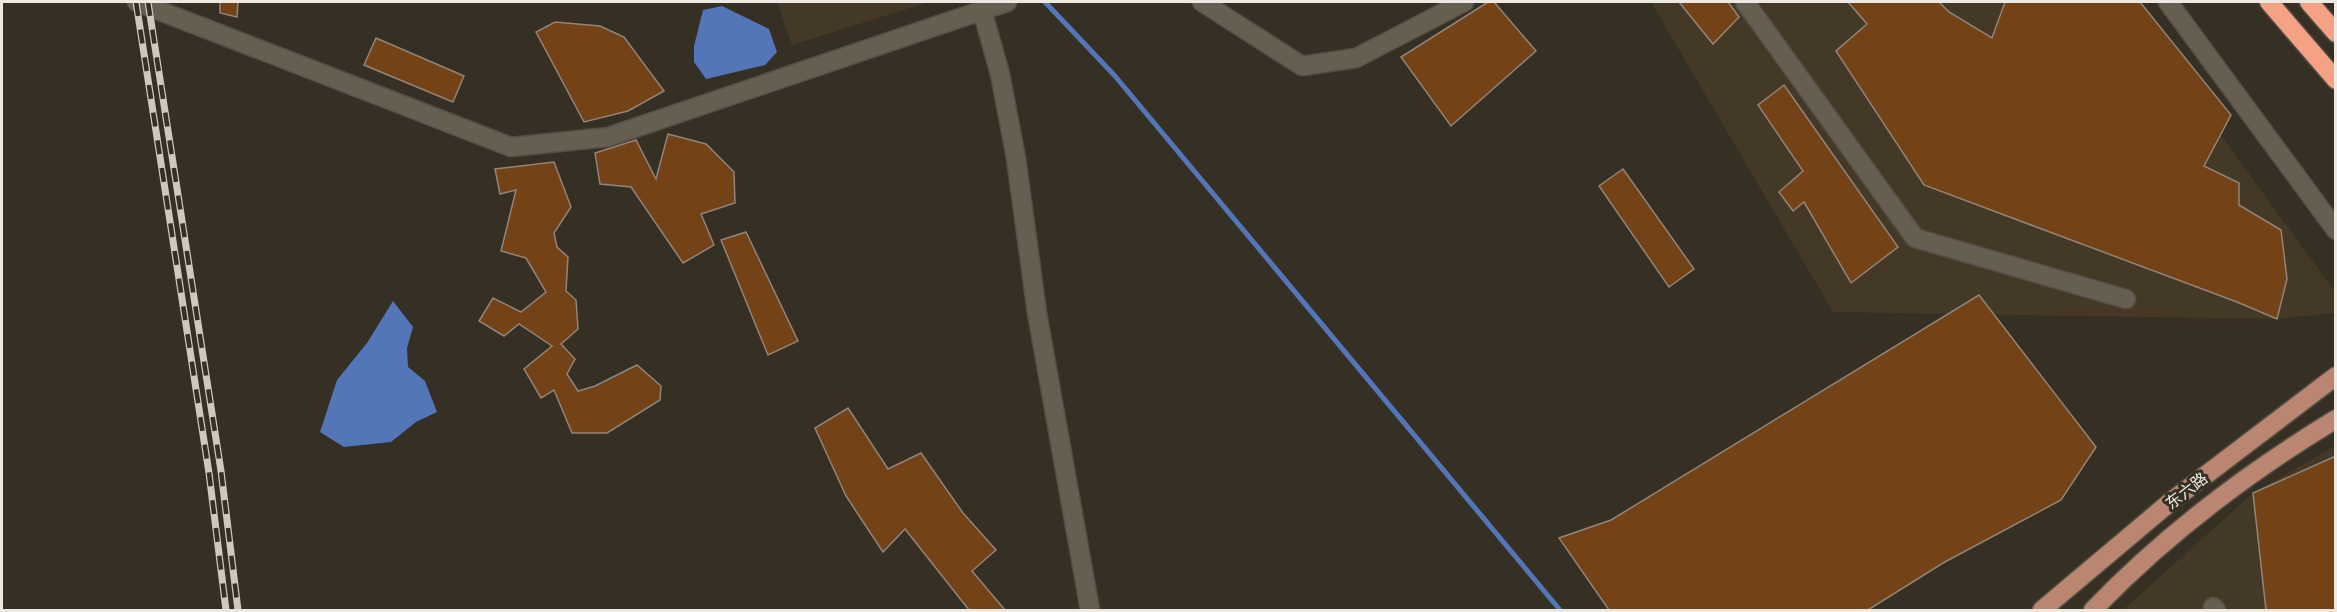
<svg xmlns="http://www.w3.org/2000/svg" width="2337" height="612" viewBox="0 0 2337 612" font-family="Commissioner,'Noto Sans SC',sans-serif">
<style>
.built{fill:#433926}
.water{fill:#5276b8}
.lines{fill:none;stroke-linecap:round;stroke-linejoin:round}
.stream{stroke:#5276b8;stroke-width:5}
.building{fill:#734217;stroke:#92847a;stroke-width:1.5}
.minor-casing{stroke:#544e43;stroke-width:21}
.major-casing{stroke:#544e43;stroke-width:21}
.highway-casing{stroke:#544e43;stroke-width:21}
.minor{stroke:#665e51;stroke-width:18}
.major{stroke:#bb8671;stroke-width:18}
.highway{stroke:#f4a186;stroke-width:18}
.rail-casing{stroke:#cec9c0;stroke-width:7}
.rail{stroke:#362f23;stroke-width:4.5;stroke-dasharray:14;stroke-linecap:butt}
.labels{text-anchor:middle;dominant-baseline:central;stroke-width:6;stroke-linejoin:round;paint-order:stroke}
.street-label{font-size:16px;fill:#ede9e1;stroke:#362f23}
</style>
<rect width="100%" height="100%" fill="#362f23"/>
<g class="built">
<polygon points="777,2 929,2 792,45"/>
<polygon points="1651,2 2124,2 2335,292 2335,313 2277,319 1833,312"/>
<polygon points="2335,446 2335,610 2123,610 2253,493"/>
</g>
<g class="water">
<polygon points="722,6 769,29 777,52 765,65 706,79 694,62 694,46 703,10"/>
<polygon points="393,301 413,327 407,348 408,367 425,381 437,412 416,422 391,442 344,447 320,432 337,380 367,343"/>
</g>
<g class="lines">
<polyline class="stream" points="1045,2 1115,76 1560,610"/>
</g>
<g class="building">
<polygon points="220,2 238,2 237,17 220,13"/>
<polygon points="1488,2 1494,2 1536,51 1451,126 1401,57"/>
<polygon points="1679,2 1728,2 1739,17 1713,44"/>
<polygon points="1848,2 1939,2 1949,12 1992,38 2005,2 2140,2 2231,115 2204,166 2239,183 2239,205 2281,230 2287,279 2277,319 2237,302 1924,185 1836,51 1867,24"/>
<polygon points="555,22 600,26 624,37 664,91 628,111 584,122 536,32"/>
<polygon points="376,38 464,76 453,102 364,65"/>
<polygon points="1784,85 1898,247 1851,283 1804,202 1793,211 1779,192 1803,171 1758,105"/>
<polygon points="668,134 706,144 734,172 735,203 701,214 714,245 683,263 631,187 600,184 595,153 636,140 656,179"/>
<polygon points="554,162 571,207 554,233 557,247 568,257 566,291 576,300 578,329 561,344 575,359 567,374 578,391 595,386 637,365 661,386 660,400 607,433 572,433 554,390 541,398 524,369 552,346 519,324 504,336 479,321 493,298 521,312 546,292 526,258 501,251 516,190 500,194 495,169"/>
<polygon points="1623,169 1694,269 1669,287 1599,186"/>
<polygon points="746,232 798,341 768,355 721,240"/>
<polygon points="1979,295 2096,447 2061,500 1943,563 1868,610 1609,610 1559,538 1611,520"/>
<polygon points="848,408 888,469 921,453 963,513 996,550 972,571 1005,610 969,610 905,529 883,552 846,496 815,428"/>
<polygon points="2336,456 2336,610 2266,610 2253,493"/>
</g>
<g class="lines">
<g class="minor-casing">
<g id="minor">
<polyline points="137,2 511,147 608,137 1007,2"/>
<polyline points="1202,2 1302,66 1356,58 1464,2"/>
<polyline points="1745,2 1915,238 2126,299"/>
<polyline points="2168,2 2336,230"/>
<polyline points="982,10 1000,74 1016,158 1037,313 1090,610"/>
<polyline points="2213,607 2216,610"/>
</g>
</g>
<g class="major-casing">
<g id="major">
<polyline points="2042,610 2169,503 2336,376"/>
<path d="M2093,610C2165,535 2247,473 2336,419"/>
</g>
</g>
<g class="highway-casing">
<g id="highway">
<polyline points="2269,2 2336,80"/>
<polyline points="2309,2 2336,33"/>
</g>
</g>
<use href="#minor" class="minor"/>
<use href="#major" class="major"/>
<use href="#highway" class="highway"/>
<g class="rail-casing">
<g id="rail">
<polyline points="136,2 209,473 226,610"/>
<polyline points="148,2 221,471 238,610"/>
</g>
</g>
<use href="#rail" class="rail"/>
</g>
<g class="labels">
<g class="street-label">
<text transform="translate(2186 490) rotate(-38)">东六路</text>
</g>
</g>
<rect width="2337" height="612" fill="none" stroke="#ede9e1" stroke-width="6"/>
</svg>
